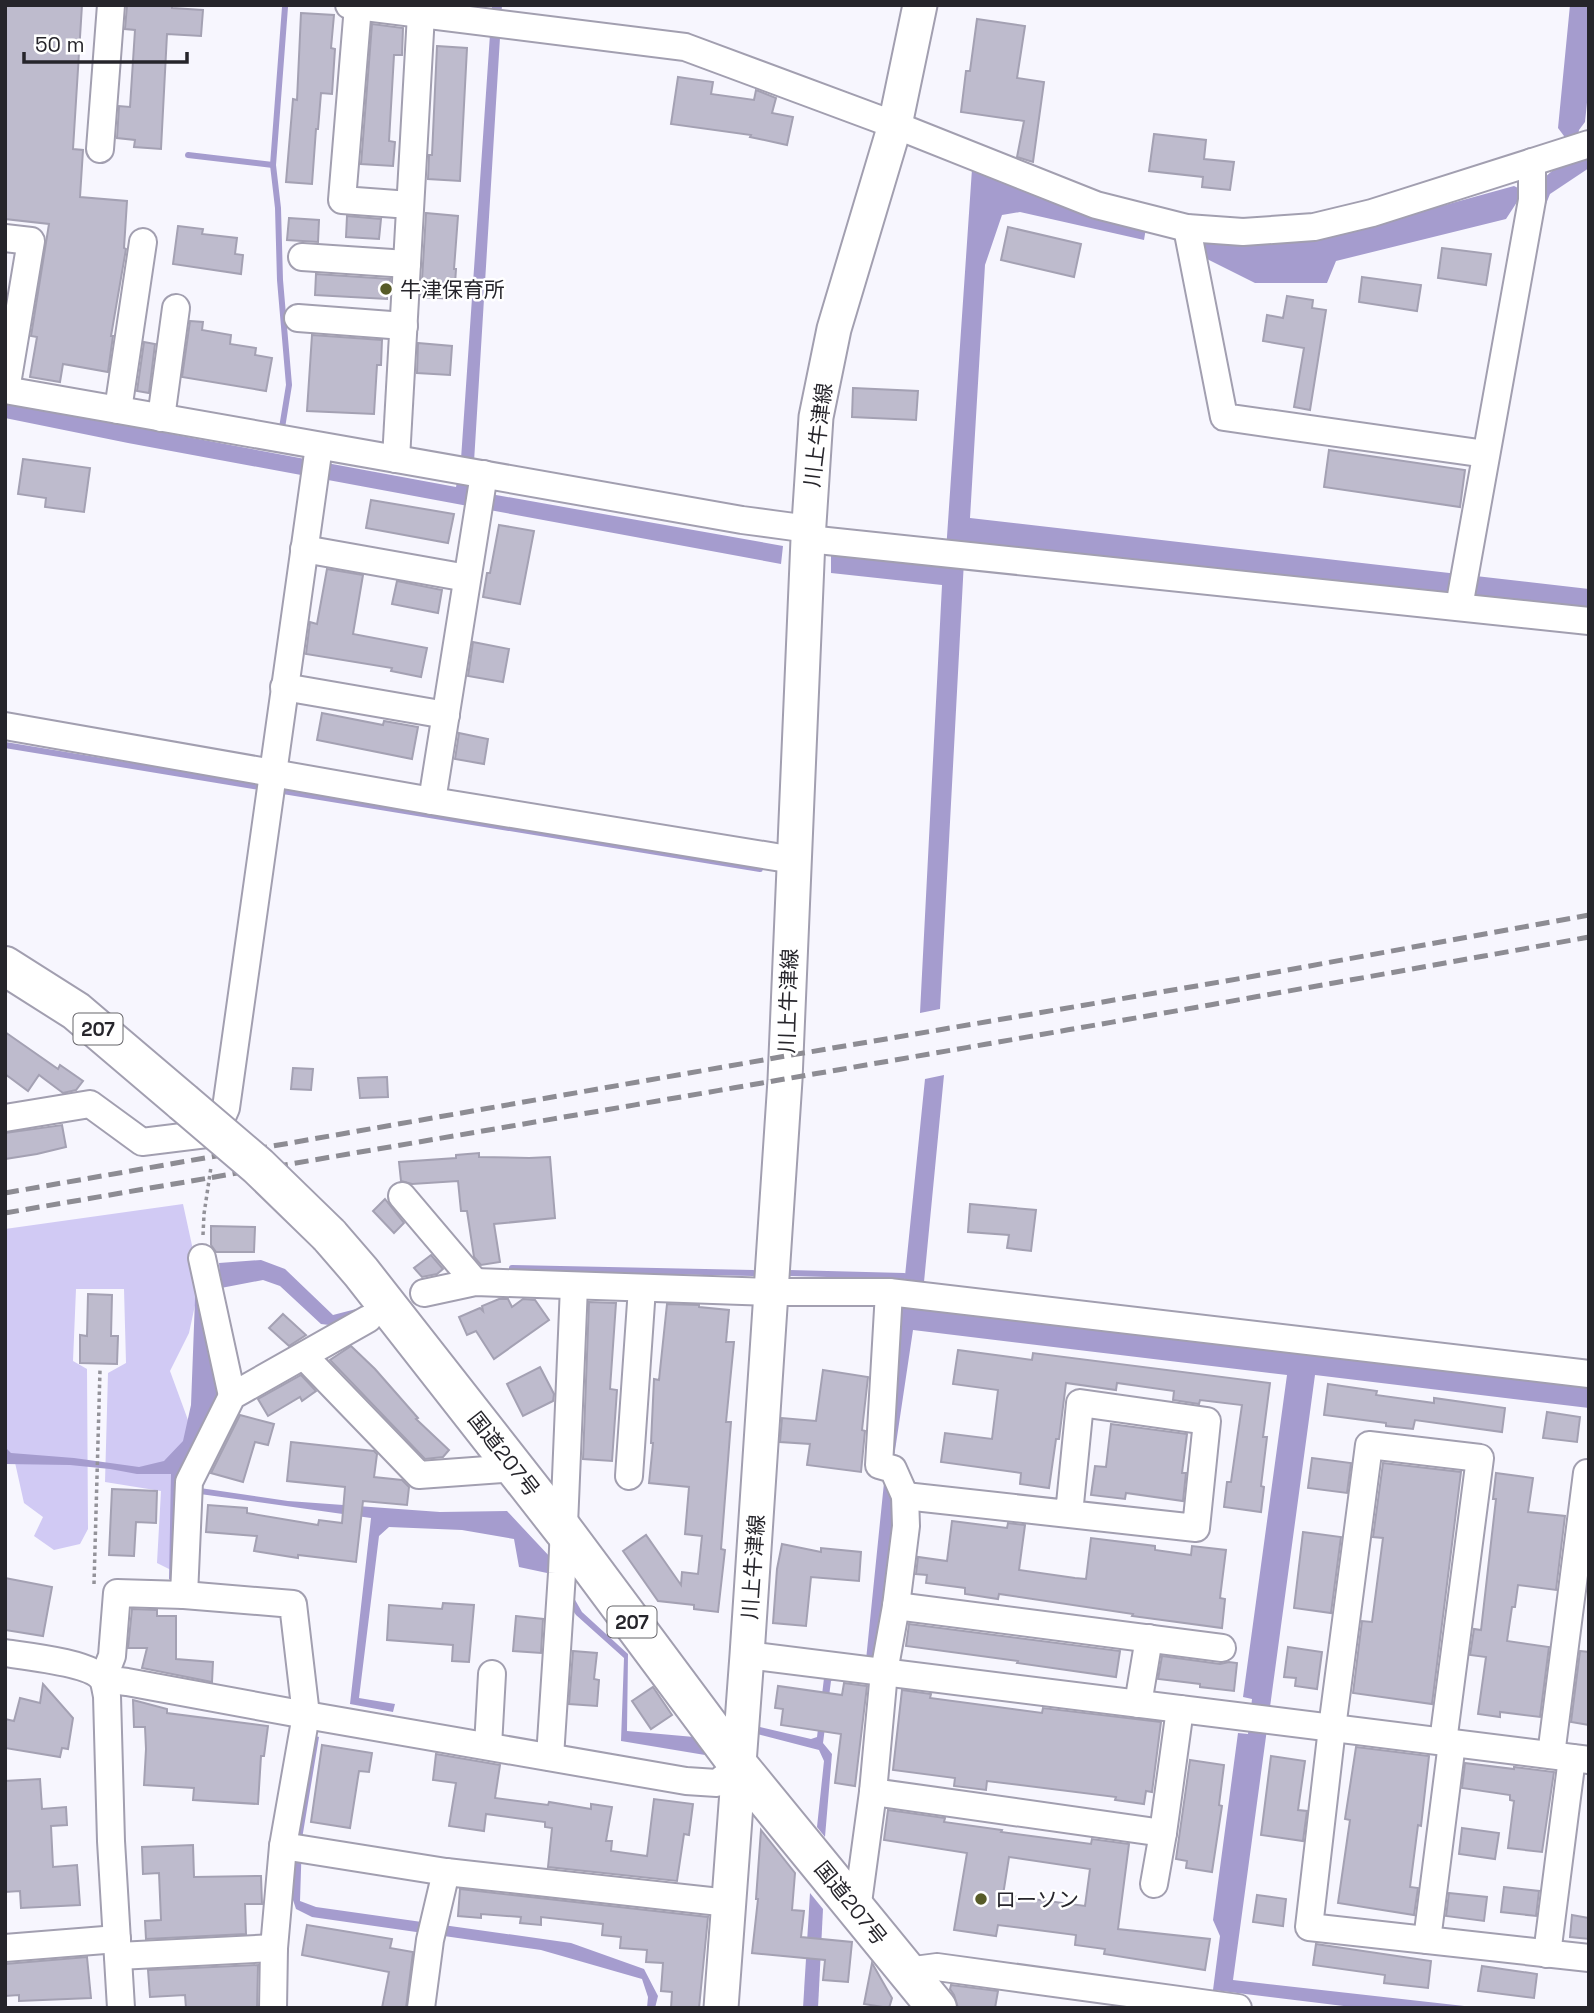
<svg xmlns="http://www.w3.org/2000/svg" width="1594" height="2013" viewBox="0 0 1594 2013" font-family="'Space Grotesk','Noto Sans JP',sans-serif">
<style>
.green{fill:#d1caf4}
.water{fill:#a59cce}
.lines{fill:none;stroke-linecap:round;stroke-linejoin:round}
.stream{stroke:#a59cce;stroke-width:6}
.building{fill:#bebbcd;stroke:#a4a1b3;stroke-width:2;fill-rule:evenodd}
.minor-casing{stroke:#a29fb0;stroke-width:30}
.major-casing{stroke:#a29fb0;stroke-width:37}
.highway-casing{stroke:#a29fb0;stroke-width:42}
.path{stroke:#939299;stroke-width:3.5;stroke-dasharray:3.5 3.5;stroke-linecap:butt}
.minor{stroke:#fff;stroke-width:26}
.major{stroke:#fff;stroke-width:33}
.highway{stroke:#fff;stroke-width:38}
.rail{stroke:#8d8c93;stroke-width:5;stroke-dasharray:14 7;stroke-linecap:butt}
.highway-bridge-casing{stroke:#a29fb0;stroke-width:42;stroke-linecap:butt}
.highway-bridge{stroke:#fff;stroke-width:38}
.poi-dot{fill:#575b28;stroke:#fff;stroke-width:2.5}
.labels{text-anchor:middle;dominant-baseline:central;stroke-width:5;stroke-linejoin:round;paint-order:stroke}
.shield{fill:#fff;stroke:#67666b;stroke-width:2}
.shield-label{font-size:19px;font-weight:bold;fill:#26252b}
.poi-label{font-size:21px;fill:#26252b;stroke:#fff;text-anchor:start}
.street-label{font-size:21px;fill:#26252b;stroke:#fff}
</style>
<rect width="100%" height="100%" fill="#f7f6fe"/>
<polygon class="green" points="183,1204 200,1282 189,1333 170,1371 192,1431 173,1571 157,1563 161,1491 105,1482 108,1373 126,1363 124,1289 76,1289 73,1361 87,1369 88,1529 80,1544 54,1550 34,1536 43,1517 24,1503 14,1458 5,1450 5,1229"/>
<g class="water">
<polygon points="492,5 502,5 474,462 468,490 783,546 781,564 128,443 5,418 5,403 456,487 461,459"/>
<polygon points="1570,5 1589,5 1589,83 1585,122 1579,130 1574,159 1589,155 1589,168 1550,194 1540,219 1541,190 1519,199 1506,219 1336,261 1327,283 1255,283 1201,256 1204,241 1253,244 1314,241 1514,186 1522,190 1544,178 1560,164 1564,136 1558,128"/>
<polygon points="972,169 1146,228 1144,240 1020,212 1002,215 985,265 970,518 1589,589 1589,608 965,542 940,1009 920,1013 942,585 831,573 831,555 945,566"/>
<polygon points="944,1075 924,1282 914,1283 911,1306 1589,1388 1589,1408 1315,1375 1233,1980 1482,2008 1360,2008 1213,1990 1220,1936 1213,1920 1238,1733 1248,1734 1252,1699 1243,1697 1287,1375 913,1330 890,1484 897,1525 876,1661 831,1681 823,1743 832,1754 825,1837 817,1827 824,1761 819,1750 757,1734 756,1726 811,1739 817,1737 824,1678 866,1660 925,1079"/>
<polygon points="261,1260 285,1269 333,1315 356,1309 358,1314 337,1326 321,1324 280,1286 263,1280 221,1288 219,1263"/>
<polygon points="196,1273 219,1390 175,1580 169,1579 171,1474 137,1474 110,1469 70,1465 5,1464 5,1447 11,1453 74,1458 139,1467 164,1461 183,1441 191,1405"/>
<polygon points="200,1488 288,1501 440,1512 507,1511 551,1558 582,1612 628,1654 627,1731 694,1737 705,1755 621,1741 624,1658 576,1615 547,1573 519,1567 514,1539 462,1530 389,1527 379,1536 359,1698 395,1704 393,1712 350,1704 371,1518 200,1494"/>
<polygon points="316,1736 319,1737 302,1839 300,1901 316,1907 571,1943 644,1969 658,1996 655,2008 647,2008 648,1997 642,1979 541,1950 312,1917 296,1909 292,1897 297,1830"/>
<polygon points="810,1893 823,1909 818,2008 803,2008"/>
</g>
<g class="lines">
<g class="stream">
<polyline points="188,155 273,165"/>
<polyline points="281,434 289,385 280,280 278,208 273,165 285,7"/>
<polyline points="5,745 266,788"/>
<polyline points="277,790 760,869"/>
<polyline points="512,1268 753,1273"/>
<polyline points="789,1273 904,1276"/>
</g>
</g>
<g class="building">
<polygon points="5,5 82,5 73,149 83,150 80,197 127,201 124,248 126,249 111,336 113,336 108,372 63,364 60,382 30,377 37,337 31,336 49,224 5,219"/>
<polygon points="127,5 172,5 172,8 203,10 201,36 167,34 161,149 134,147 135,140 117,138 119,106 130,107 135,30 125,29"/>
<polygon points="301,13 334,15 331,48 335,49 332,94 321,93 318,129 316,129 312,184 286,182 293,99 297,100"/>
<polygon points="977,19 1025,26 1017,78 1044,82 1033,162 1017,157 1024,121 961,112 966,71 970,71"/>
<polygon points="372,24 403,28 402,55 394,55 389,141 395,142 393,166 361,164"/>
<polygon points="437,46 467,48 460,181 428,179 429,155 432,155"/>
<polygon points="678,77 713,82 711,94 754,100 756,90 776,98 772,113 793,117 787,145 750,137 751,135 671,124"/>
<polygon points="1154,134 1206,140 1204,159 1234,162 1230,190 1202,187 1203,177 1149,171"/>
<polygon points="426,213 458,216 454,269 456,269 454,299 421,297"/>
<polygon points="347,216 381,219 379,239 346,237"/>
<polygon points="289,218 319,220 318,242 287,240"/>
<polygon points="178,226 203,229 202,234 237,238 235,254 243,255 241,274 173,264"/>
<polygon points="1008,227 1081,244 1074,277 1001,260"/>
<polygon points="1442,248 1491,254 1486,285 1438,278"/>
<polygon points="316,274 390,279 389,295 387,295 387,299 315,295"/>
<polygon points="1362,277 1421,285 1417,311 1359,302"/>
<polygon points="1287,296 1313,300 1312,308 1326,310 1310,410 1294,407 1304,348 1263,341 1267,315 1283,318"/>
<polygon points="190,321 203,322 202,330 231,335 230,344 256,348 255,355 272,358 266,391 182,377"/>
<polygon points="312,335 382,340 381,365 377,365 374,414 307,411"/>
<polygon points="144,342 155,344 149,393 137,391"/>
<polygon points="418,343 452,346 450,375 417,373"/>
<polygon points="853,388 918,391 916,420 852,417"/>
<polygon points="1329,450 1465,470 1460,507 1324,487"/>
<polygon points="23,459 90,468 84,512 45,507 46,498 18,494"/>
<polygon points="371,500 454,514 448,543 366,528"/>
<polygon points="499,525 534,531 520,604 483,597 487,573 490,573"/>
<polygon points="327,569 363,575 353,634 427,648 421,677 391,671 392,668 306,654 310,622 317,624"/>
<polygon points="397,581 442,590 438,613 392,604"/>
<polygon points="473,642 509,649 503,682 468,676"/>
<polygon points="322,713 383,725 384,721 418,727 412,759 317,740"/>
<polygon points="459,733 488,739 484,764 455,759"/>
<polygon points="5,1032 58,1069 60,1065 83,1081 76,1090 63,1093 39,1075 28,1091 5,1074"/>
<polygon points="293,1068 313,1069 311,1090 291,1089"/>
<polygon points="387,1077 388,1097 360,1098 358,1078"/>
<polygon points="62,1125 66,1147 37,1154 5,1159 5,1133"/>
<polygon points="479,1153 479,1157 529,1158 550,1157 555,1218 494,1224 500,1262 481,1265 474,1257 467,1211 461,1211 458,1181 412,1184 401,1181 399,1162 456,1158 456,1155"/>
<polygon points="385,1199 404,1223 394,1233 373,1211"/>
<polygon points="970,1204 1036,1210 1031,1251 1007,1248 1009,1235 968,1232"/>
<polygon points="211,1226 255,1227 254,1252 216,1252 211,1245"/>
<polygon points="431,1255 443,1269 437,1274 422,1277 414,1268"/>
<polygon points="88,1294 112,1295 111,1336 118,1336 117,1364 80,1363 80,1335 87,1336"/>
<polygon points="499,1299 508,1299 512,1307 523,1299 535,1300 549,1320 494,1359 476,1331 467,1335 459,1317 480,1308 483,1311 482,1306"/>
<polygon points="589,1302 616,1303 610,1389 617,1390 612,1461 583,1459"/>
<polygon points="667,1304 699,1305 699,1307 729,1310 726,1342 734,1342 726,1422 731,1422 721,1549 725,1550 718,1612 694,1609 694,1605 658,1601 623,1551 646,1535 681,1585 682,1572 698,1574 702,1536 685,1534 689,1487 649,1483 653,1443 651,1443 654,1379 659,1380"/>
<polygon points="283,1314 306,1335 289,1346 269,1328"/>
<polygon points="351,1346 375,1369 418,1418 416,1419 449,1450 443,1457 425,1459 330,1360"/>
<polygon points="958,1350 1032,1360 1033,1353 1270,1383 1263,1437 1267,1437 1261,1486 1264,1487 1261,1512 1224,1507 1227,1482 1231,1482 1242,1405 1200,1400 1199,1404 1173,1400 1174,1391 1117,1383 1116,1390 1066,1383 1059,1439 1056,1439 1049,1488 1020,1484 1021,1473 941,1462 945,1433 992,1439 998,1390 953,1384"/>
<polygon points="540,1367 554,1394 553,1401 523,1416 507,1384"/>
<polygon points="823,1370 868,1377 862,1430 865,1431 861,1472 807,1465 810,1444 780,1442 782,1418 816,1421"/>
<polygon points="301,1375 316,1391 302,1401 300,1397 268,1416 258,1399"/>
<polygon points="1328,1384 1377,1391 1376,1395 1434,1403 1434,1398 1505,1408 1502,1432 1415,1420 1413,1429 1386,1426 1386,1423 1324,1415"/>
<polygon points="1547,1412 1580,1417 1577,1442 1543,1438"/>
<polygon points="240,1415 274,1424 268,1445 255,1442 243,1482 211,1473"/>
<polygon points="1111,1424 1187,1434 1182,1473 1186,1473 1183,1501 1126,1493 1125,1499 1091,1495 1095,1466 1106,1467"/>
<polygon points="291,1442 374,1451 377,1454 374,1477 402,1480 409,1487 407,1505 363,1501 356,1562 298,1555 298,1558 254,1551 257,1536 206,1532 208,1505 247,1508 247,1513 318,1525 319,1520 342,1523 345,1487 287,1481"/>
<polygon points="1312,1458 1351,1463 1347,1493 1308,1488"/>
<polygon points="1383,1463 1461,1472 1432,1704 1353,1693 1362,1621 1372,1622 1383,1538 1373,1537"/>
<polygon points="1496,1473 1533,1478 1528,1512 1565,1516 1556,1590 1518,1585 1515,1607 1512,1607 1507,1641 1549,1647 1540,1717 1500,1712 1500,1717 1478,1714 1486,1657 1470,1655 1474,1629 1481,1630 1496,1499 1493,1499"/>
<polygon points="112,1489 157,1491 156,1523 136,1522 134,1556 109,1555"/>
<polygon points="952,1521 1007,1528 1008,1523 1025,1525 1019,1570 1075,1578 1086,1579 1091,1538 1155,1546 1155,1550 1191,1555 1192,1546 1226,1550 1220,1598 1225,1599 1222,1628 1132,1616 1133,1614 999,1594 998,1599 965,1594 965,1588 926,1583 927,1575 916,1574 918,1557 947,1561"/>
<polygon points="1303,1532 1341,1537 1331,1613 1294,1608"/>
<polygon points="782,1544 821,1552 821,1548 861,1552 859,1581 811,1577 806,1626 773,1623 777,1569"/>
<polygon points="5,1578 52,1587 43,1636 5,1630"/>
<polygon points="443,1603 474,1605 469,1662 452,1661 453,1645 387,1640 389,1605 442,1609"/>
<polygon points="132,1609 157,1610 157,1616 176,1616 176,1659 213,1662 212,1682 142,1668 147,1648 128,1648"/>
<polygon points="516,1616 543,1619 541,1653 513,1651"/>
<polygon points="909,1624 1120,1651 1116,1677 1017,1663 1018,1661 906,1646"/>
<polygon points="1288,1647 1322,1652 1317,1689 1295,1686 1296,1678 1284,1677"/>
<polygon points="573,1651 597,1653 594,1679 599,1680 597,1706 569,1704"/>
<polygon points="1580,1651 1589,1652 1589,1725 1571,1722"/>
<polygon points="1162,1656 1220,1664 1229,1662 1237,1663 1234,1691 1200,1687 1200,1684 1158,1679"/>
<polygon points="844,1683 867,1686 855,1786 835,1783 841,1734 781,1725 783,1709 775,1708 778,1686 842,1695"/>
<polygon points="43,1684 73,1718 68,1749 62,1748 60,1757 5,1748 5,1719 14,1721 20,1698 40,1703"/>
<polygon points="653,1687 672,1715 651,1729 632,1701"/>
<polygon points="902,1690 931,1694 930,1698 1042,1713 1043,1708 1161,1722 1152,1792 1146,1791 1144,1804 1115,1800 1116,1797 987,1781 986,1790 954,1786 955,1778 893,1770"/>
<polygon points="133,1700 167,1709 167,1713 268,1726 264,1756 261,1756 258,1804 193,1800 194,1788 144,1785 146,1749 145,1727 134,1727"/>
<polygon points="322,1745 372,1753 369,1772 359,1771 350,1828 311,1822"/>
<polygon points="1356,1747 1429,1756 1421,1826 1418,1825 1410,1887 1418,1888 1414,1915 1338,1903 1350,1820 1345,1819"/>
<polygon points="436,1754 500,1765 495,1798 548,1805 549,1802 591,1809 591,1804 612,1807 606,1841 612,1841 611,1851 647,1856 654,1799 693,1804 689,1835 684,1834 677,1881 548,1867 552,1828 545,1827 545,1822 486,1814 484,1831 449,1826 456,1783 433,1780"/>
<polygon points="1271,1756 1305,1761 1298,1810 1307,1811 1303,1841 1261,1835"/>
<polygon points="1190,1760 1224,1765 1219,1805 1222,1806 1212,1872 1186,1868 1187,1861 1176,1859"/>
<polygon points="1465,1763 1514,1769 1514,1767 1554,1772 1542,1852 1508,1848 1514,1801 1510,1800 1510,1795 1462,1788"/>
<polygon points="40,1779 42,1809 66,1807 67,1825 51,1826 53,1867 77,1865 80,1905 21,1908 20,1891 5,1892 5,1781"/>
<path d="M888,1810L945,1818L944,1822L1002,1830L1001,1832L1091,1844L1092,1839L1129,1844L1118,1929L1210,1939L1205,1970L1104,1954L1105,1949L1075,1945L1076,1935L998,1925L996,1936L954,1930L967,1853L884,1840ZM1009,1857L1090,1869L1085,1906L1003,1895Z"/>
<polygon points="1462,1828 1499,1833 1495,1859 1459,1854"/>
<polygon points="761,1830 795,1873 792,1910 804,1911 801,1937 852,1942 848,1982 823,1980 825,1960 752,1953 758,1899 756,1899"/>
<polygon points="193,1845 194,1877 261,1876 262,1904 245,1904 246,1934 146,1939 145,1921 161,1920 159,1873 143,1874 142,1847"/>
<polygon points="1504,1887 1539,1891 1536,1916 1501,1912"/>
<polygon points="460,1889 708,1917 699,2008 671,2008 672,1992 661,1991 663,1963 646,1962 647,1950 620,1948 621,1937 602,1935 603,1924 541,1917 541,1925 520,1923 521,1917 481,1914 481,1918 458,1916"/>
<polygon points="1449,1893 1487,1897 1484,1921 1446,1916"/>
<polygon points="1257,1895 1286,1899 1283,1926 1253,1922"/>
<polygon points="1572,1915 1589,1918 1589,1939 1570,1937"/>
<polygon points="307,1925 392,1939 390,1948 413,1952 406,2008 382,2008 389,1972 302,1955"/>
<polygon points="1316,1944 1431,1961 1428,1988 1384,1983 1385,1975 1313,1965"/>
<polygon points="87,1957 91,1998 19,2001 19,1995 5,1996 5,1964"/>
<polygon points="872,1963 892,1998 889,2008 864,2004"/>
<polygon points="258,1965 257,2008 186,2008 185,1995 150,1997 148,1970"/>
<polygon points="1482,1966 1537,1974 1534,1998 1478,1991"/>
<polygon points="951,1985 998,1991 995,2008 958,2008 954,1995 950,1989"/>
</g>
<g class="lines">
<g class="minor-casing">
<g id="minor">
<polyline points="349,5 685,47 895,125 1096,205 1187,228 1243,232 1314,227 1372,213 1589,144"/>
<polyline points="358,6 342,200 410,205"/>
<polyline points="100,149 111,5"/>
<polyline points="1187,228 1224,417 1486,454"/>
<polyline points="5,238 31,241 6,390"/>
<polyline points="302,257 407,264"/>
<polyline points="298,318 404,326"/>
<polyline points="5,390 742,520 809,529"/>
<polyline points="118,410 143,242"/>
<polyline points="161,418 176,308"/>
<polyline points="396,459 421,14"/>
<polyline points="808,539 1589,621"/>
<polyline points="304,549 467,578"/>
<polyline points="1459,607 1532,200 1532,162"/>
<polyline points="284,687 446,715"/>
<polyline points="5,726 432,801 794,860"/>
<polyline points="432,801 484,474"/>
<polyline points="5,1118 90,1104 142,1142 215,1133 226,1108 319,446"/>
<polyline points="402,1196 475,1282"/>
<polyline points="202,1258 232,1396"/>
<polyline points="424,1293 475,1282 771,1292 889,1292 1589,1374"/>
<polyline points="368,1319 232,1396 189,1482 184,1595 117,1593 112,1656 103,1679 127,1682 306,1715 686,1781 717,1783 739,1766"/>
<polyline points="304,1356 419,1475 515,1468"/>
<polyline points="629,1476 642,1288"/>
<polyline points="905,1496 1196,1528 1207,1421 1080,1403 1069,1514"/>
<polyline points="184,1595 293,1604 306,1715 283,1846 274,1948 273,2008"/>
<polyline points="896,1606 1222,1648"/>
<path d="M5,1653C25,1656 93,1663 103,1680C105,1684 106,1692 107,1696L111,1841L121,2008"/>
<polyline points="747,1655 1589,1760"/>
<polyline points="1138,1704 1149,1638"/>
<polyline points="1443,1742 1480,1458 1369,1445 1332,1728 1309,1927 1589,1958"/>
<polyline points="488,1746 492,1674"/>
<polyline points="1551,1755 1587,1473 1589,1473"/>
<polyline points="550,1757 562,1573 574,1286"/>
<polyline points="873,1792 1163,1833"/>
<polyline points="283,1846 446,1872 729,1903"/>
<polyline points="1154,1884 1163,1833 1180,1709"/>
<polyline points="857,1910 873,1792 884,1672 896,1606 906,1526 905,1496 893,1469 879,1465 889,1292"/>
<polyline points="1427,1940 1452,1743"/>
<polyline points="5,1948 117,1939"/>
<polyline points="1547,1954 1572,1758"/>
<polyline points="118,1956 274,1948"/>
<polyline points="907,1971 937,1967 1238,2008"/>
<polyline points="421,2008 430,1940 446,1872"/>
</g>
</g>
<g class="major-casing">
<polyline id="major" points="721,2008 747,1655 785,1080 808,539 816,417 834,329 895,125 920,5"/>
</g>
<g class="highway-casing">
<g id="highway">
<polyline points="5,966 76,1011 183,1102"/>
<polyline points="329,1235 361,1272 564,1531 739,1766 937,2008"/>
</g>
</g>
<g class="path">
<polyline points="203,1235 204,1214 211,1167"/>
<polyline points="94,1584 100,1370"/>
</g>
<use href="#minor" class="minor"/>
<use href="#major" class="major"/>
<use href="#highway" class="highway"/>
<g class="rail">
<polyline points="5,1193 786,1056 1249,977 1589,915"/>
<path d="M5,1213C533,1122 1062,1033 1589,937"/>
</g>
<g class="highway-bridge-casing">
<polyline id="highway-bridge" points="183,1102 258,1166 329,1235"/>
</g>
<use href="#highway-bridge" class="highway-bridge"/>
</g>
<g class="poi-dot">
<circle cx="386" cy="289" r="7"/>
<circle cx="981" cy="1899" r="7"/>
</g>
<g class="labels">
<g class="shield">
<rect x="73.5" y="1013.5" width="49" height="31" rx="5"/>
<rect x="607.5" y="1606.5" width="49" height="31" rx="5"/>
</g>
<g class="shield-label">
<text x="98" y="1029">207</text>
<text x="632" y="1622">207</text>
</g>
<g class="poi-label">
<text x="400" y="289">牛津保育所</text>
<text x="995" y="1899">ローソン</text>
</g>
<g class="street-label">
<text transform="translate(818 435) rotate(-83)">川上牛津線</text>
<text transform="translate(788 1001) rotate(-88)">川上牛津線</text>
<text transform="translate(504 1454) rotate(52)">国道207号</text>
<text transform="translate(753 1567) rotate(-86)">川上牛津線</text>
<text transform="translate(851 1903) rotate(51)">国道207号</text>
</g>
</g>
<rect width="1594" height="2013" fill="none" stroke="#26252b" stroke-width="14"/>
<path d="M24 52v10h163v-10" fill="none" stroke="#26252b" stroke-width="3.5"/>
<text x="35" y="52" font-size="21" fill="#26252b" stroke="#ffffff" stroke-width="5" paint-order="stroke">50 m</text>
</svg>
